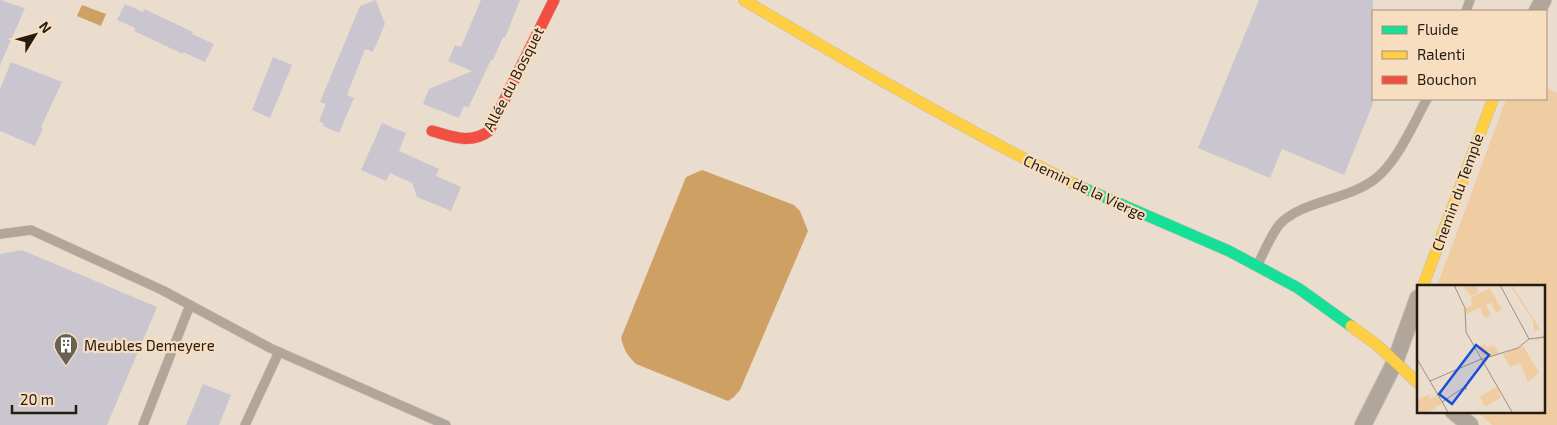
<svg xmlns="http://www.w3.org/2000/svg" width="1557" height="425" viewBox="0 0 1557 425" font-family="'Exo 2',sans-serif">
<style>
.green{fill:#f0cca2}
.water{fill:#cea064}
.building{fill:#cac6cf}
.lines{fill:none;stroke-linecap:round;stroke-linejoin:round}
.lane-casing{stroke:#c5baae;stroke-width:10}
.street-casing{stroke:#c5baae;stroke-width:18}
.fast-casing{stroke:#c5baae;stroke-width:12}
.slow-casing{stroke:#c5baae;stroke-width:12}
.jam-casing{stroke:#c5baae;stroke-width:12}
.lane{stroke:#b1a69a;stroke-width:9}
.street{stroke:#b1a69a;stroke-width:16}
.fast{stroke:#16e098;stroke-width:11}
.slow{stroke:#ffcf43;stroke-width:11}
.jam{stroke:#f24e42;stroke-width:11}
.labels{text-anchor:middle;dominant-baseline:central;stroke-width:4.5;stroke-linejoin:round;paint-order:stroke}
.street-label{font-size:15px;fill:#251c11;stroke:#f8dec1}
.poi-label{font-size:15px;fill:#251c11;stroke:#f8dec1;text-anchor:start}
.inset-road{fill:none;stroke:#9c9082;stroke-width:1}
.view{fill:#1d4ed8;fill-opacity:0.15;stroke:#1d4ed8;stroke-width:2.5}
.inset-edge{fill:none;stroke:#251c11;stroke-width:2.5}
</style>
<rect width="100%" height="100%" fill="#ebddce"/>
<polygon class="green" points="1546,88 1557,93 1557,425 1492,425 1476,411 1543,411 1543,286 1437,286 1506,99 1546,99"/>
<g class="water">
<polygon points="82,5 106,14 101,26 77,16"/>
<path d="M702,170L794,205L800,211L808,231L740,390L734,397L728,401L636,364C627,356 624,349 621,338L686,177Z"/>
</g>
<g class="building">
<polygon points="0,0 25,8 0,65"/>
<polygon points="376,0 385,24 373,52 365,49 347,95 354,98 339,133 323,126 324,124 319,121 326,104 320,102 360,6"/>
<polygon points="481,0 520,0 505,38 503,37 493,60 491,60 472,100 468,108 464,106 459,118 423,104 429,89 472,71 448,61 455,45 461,47"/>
<polygon points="1259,0 1373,0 1373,104 1344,175 1282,149 1270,178 1198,148"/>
<polygon points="125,4 143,12 144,9 193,32 192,34 214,44 205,62 183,52 183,54 134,31 135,28 117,20"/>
<polygon points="273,57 292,65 270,118 252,110"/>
<polygon points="11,62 62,82 41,127 43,128 35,146 0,131 0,89"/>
<polygon points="382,123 406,133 399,151 439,169 436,176 461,187 451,211 417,197 412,183 390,173 386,181 361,170"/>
<polygon points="22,250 157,307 107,425 0,425 0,254"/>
<polygon points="203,384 231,395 219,425 186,425"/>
</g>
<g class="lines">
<g class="lane-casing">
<g id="lane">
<polyline points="1466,11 1470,0"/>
<polyline points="0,234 31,230 162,290 270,348 446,425"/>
<path d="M1257,266C1264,252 1270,237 1279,225C1300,201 1348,200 1375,179C1398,161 1413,124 1427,99"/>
<polyline points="143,425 190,305"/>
<polyline points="245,425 279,352"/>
</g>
</g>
<g class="street-casing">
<g id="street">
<polyline points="1537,11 1543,0"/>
<polyline points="1453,411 1470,425"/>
<polyline points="1363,425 1395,362 1418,298"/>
</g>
</g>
<g class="fast-casing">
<polyline id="fast" points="1072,183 1229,251 1298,288 1351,326"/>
</g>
<g class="slow-casing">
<g id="slow">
<path d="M744,0C851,64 960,127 1072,183"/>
<polyline points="1423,286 1493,99"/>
<polyline points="1351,326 1377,345 1418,383"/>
</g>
</g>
<g class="jam-casing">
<path id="jam" d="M432,131C452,136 470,145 489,131L554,0"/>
</g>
<use href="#lane" class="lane"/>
<use href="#street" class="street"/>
<use href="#fast" class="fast"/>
<use href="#slow" class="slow"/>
<use href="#jam" class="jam"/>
</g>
<defs>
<g id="building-pin" transform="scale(1.25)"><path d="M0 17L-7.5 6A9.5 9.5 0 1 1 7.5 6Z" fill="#6a6053" stroke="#f8dec1"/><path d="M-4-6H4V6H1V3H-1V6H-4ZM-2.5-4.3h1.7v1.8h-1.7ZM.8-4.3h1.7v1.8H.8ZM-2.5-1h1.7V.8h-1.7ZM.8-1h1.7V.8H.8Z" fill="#fff"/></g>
</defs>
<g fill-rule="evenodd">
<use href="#building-pin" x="66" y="345"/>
</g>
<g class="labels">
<g class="street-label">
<text transform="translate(513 79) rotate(-63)">Allée du Bosquet</text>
<text transform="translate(1085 187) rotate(25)">Chemin de la Vierge</text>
<text transform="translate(1457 192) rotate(-70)">Chemin du Temple</text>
</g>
<g class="poi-label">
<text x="84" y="345">Meubles Demeyere</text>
</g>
</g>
<g transform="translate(1417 285)">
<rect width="128" height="128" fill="#ebddce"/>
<path d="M45,0H65L60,3L62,7L54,11ZM93,0H95L127,50V53L113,57L127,50L122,44L117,47L116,36ZM73,3L85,25L79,28L74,18L69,20L74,30L68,33L63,23L49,29L48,23L56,20L53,13ZM68,59L70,63L77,60L82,69L66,72L60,63ZM106,61L122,87L111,97L103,78L93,82L86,69ZM80,101L84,113L68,122L63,112ZM12,110L14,114L20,110L25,118L12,127H0V114Z" fill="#f0cca2"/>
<path class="inset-road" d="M37,0L48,23L49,47L95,127M83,0L112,54M112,54L128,52M0,74L31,127M13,96L62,75L101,63L112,54M25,117L49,101V105"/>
<path class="view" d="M59,60L72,70L35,119L22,109Z"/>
<rect width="128" height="128" class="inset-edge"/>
</g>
<rect x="1372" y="10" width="175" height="90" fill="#f8dec1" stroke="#a4907b"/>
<rect x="1382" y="26" width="25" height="8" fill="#16e098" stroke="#a4907b"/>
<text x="1417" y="35" font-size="15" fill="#251c11">Fluide</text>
<rect x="1382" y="51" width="25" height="8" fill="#ffcf43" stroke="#a4907b"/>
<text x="1417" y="60" font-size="15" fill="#251c11">Ralenti</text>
<rect x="1382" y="76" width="25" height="8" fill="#f24e42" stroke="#a4907b"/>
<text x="1417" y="85" font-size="15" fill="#251c11">Bouchon</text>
<g transform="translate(35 35) rotate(53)" stroke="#f8dec1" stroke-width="4" paint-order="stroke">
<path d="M0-4L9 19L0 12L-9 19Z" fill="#251c11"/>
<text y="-8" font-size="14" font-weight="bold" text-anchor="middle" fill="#251c11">N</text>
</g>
<path d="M12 405v8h64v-8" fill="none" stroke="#251c11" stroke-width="2.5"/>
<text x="20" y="405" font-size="15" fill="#251c11" stroke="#f8dec1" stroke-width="4" paint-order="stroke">20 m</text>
</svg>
